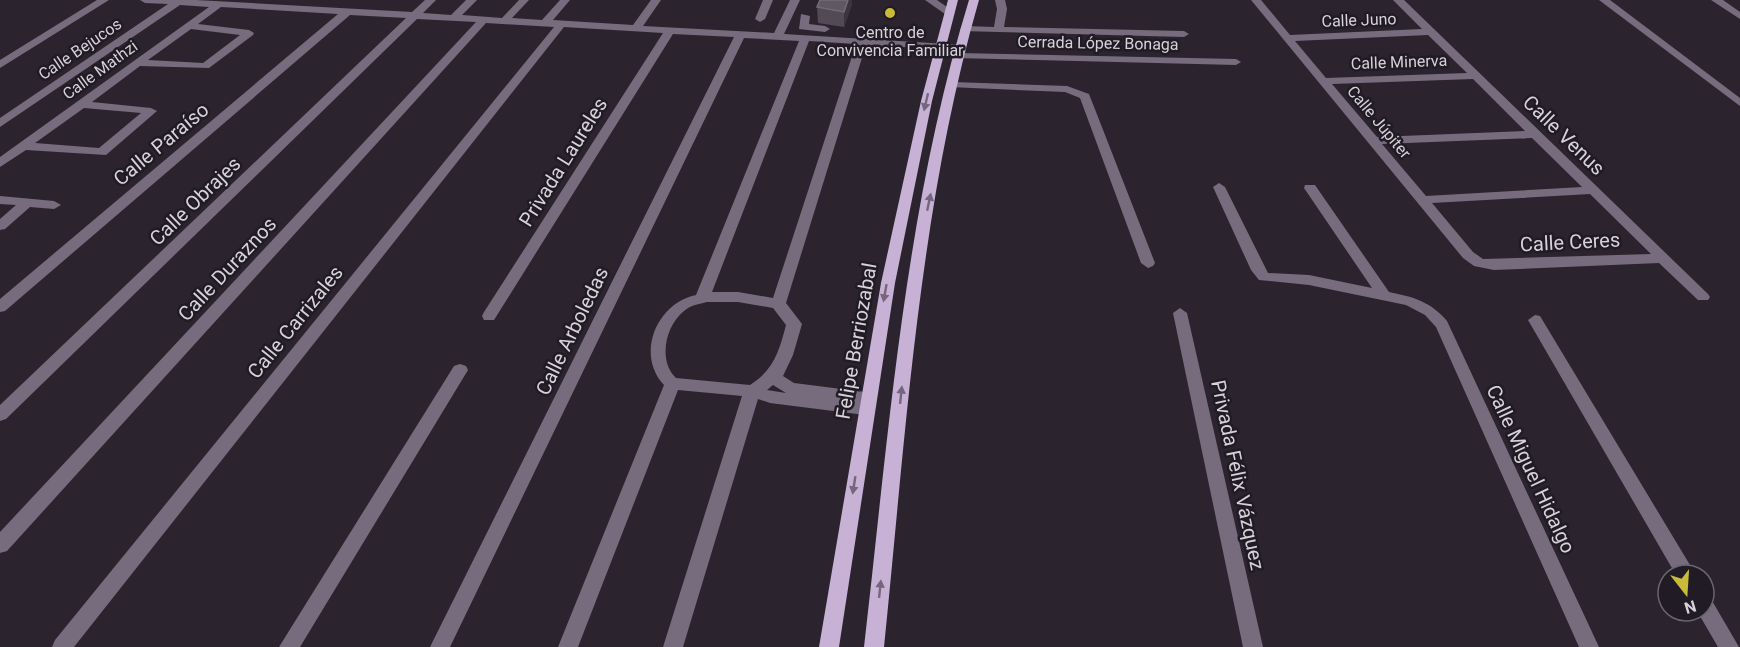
<svg xmlns="http://www.w3.org/2000/svg" width="1740" height="647" viewBox="0 0 1740 647" font-family="Roboto,sans-serif">
<style>
.lines{fill:none;stroke-linecap:round;stroke-linejoin:round}
.minor{fill:#766c7d;fill-rule:evenodd}
.major{fill:#c7b1d4;fill-rule:evenodd}
.wall{fill:#524a56}
.shaded-wall{fill:#3c3540}
.building{fill:#605964;stroke:#736c76;stroke-width:1.5}
.oneway{fill:#74667c}
.poi-dot{fill:#caba3a;stroke:#211b25;stroke-width:2}
.labels{text-anchor:middle;dominant-baseline:central;stroke-width:5;stroke-linejoin:round;paint-order:stroke}
.far-street-label{font-size:16px;fill:#d6d2d9;stroke:#211b25}
.far-poi-label{font-size:16px;fill:#d6d2d9;stroke:#211b25}
.street-label{font-size:20px;fill:#d6d2d9;stroke:#211b25}
</style>
<rect width="100%" height="100%" fill="#2b242f"/>
<g class="lines">
<g class="minor">
<polygon points="97,0 109,0 0,68 0,60"/>
<path d="M140,0H196L412,12L425,0H436L423,13L451,15L466,0H477L462,15L502,18L519,0H529L512,18L542,20L560,0H570L553,20L633,25L651,0H661L643,26L774,33L790,0H800L784,34L964,45V49L960,50L866,45L786,303L802,324L793,355L783,376L794,383L873,393L875,397L873,401L865,403L871,405L873,409L871,413L865,415L770,403L758,399L683,647H663L742,396L678,390L578,647H558L664,385C635,354 657,303 696,295L799,41L744,38L450,647H430L734,37L673,34L494,320H484L482,316L484,312L663,33L564,27L74,647H52L55,640L554,27L486,23L7,551L0,553V532L476,22L417,19L6,419L0,421V405L406,18L350,15L5,311L0,312V299L338,14L221,7L198,24L249,30L254,33L253,35L209,68L140,66L92,102L151,108L157,111L106,155L26,150L0,167V157L209,7L180,5L0,127V118L168,4L145,3ZM191,29L240,35L203,63L148,60ZM809,41L856,44L773,298L738,292H712ZM84,108L141,113L99,148L35,143ZM707,302H738L773,308L786,325C779,351 774,370 750,385L676,378C658,361 665,326 684,311C691,305 699,304 707,302ZM773,385L786,393L767,390Z"/>
<polygon points="763,0 773,0 765,19 760,22 755,19"/>
<polygon points="925,0 937,0 954,12 945,14"/>
<polygon points="995,0 1005,0 1007,9 1004,27 1184,31 1189,34 1184,37 961,31 960,29 965,26 994,27 997,9"/>
<path d="M1251,0H1261L1290,35L1422,29L1393,0H1404L1708,294L1710,297L1708,300H1698L1659,263L1494,270L1474,266L1463,258ZM1428,35L1467,73L1326,78L1295,41ZM1473,79L1525,131L1377,137L1332,84ZM1532,138L1582,187L1426,196L1382,144ZM1590,194L1651,254L1483,259L1473,252L1432,203Z"/>
<polygon points="1599,0 1610,0 1740,98 1740,106"/>
<polygon points="1711,0 1723,0 1740,12 1740,19"/>
<polygon points="801,14 810,16 809,24 825,26 830,29 825,32 799,29"/>
<polygon points="958,53 1236,59 1241,62 1236,65 954,58 953,56"/>
<polygon points="953,82 1067,86 1089,94 1155,263 1153,266 1148,268 1141,263 1080,98 1065,92 949,87 947,85"/>
<path d="M1219,183L1225,187L1268,273L1309,275L1372,288L1304,188L1305,185H1315L1389,292C1414,297 1431,302 1447,321L1599,647H1579L1436,327L1425,315L1406,305L1309,285L1259,280L1251,270L1213,187Z"/>
<polygon points="0,196 54,201 61,205 54,209 30,207 5,229 0,230 0,219 16,205 0,204"/>
<polygon points="1180,308 1187,313 1263,647 1243,647 1173,313"/>
<polygon points="1535,315 1540,316 1696,575 1676,575 1528,320"/>
<polygon points="460,364 466,366 468,370 300,647 279,647 454,366"/>
<polygon points="1704,596 1711,599 1739,647 1718,647 1697,611 1704,611"/>
</g>
<g class="major">
<polygon points="948,0 958,0 932,101 895,283 839,647 819,647 881,283 921,101"/>
<path d="M969,0H979C919,208 906,432 884,647H864C889,431 905,208 969,0Z"/>
</g>
</g>
<polygon class="wall" points="820,0 852,0 852,4 844,27 818,23 817,7"/>
<polygon class="shaded-wall" points="848,0 852,0 852,4 844,27 844,12"/>
<polygon class="building" points="820,0 848,0 844,12 817,7"/>
<defs><path id="oneway-solid" d="M-6-.8H1V-3.2L6.5 0L1 3.2V.8H-6Z" transform="scale(1.5)"/></defs>
<g class="oneway">
<use href="#oneway-solid" transform="translate(926 102) rotate(103)"/>
<use href="#oneway-solid" transform="translate(929 202) rotate(-78)"/>
<use href="#oneway-solid" transform="translate(885 293) rotate(100)"/>
<use href="#oneway-solid" transform="translate(901 395) rotate(-84)"/>
<use href="#oneway-solid" transform="translate(854 485) rotate(99)"/>
<use href="#oneway-solid" transform="translate(880 589) rotate(-84)"/>
</g>
<circle class="poi-dot" cx="890" cy="13" r="6"/>
<g class="labels">
<g class="far-street-label">
<text transform="translate(1359 20) rotate(-2)">Calle Juno</text>
<text transform="translate(1098 43) rotate(1)">Cerrada López Bonaga</text>
<text transform="translate(80 49) rotate(-34)">Calle Bejucos</text>
<text transform="translate(1399 62) rotate(-2)">Calle Minerva</text>
<text transform="translate(100 70) rotate(-36)">Calle Mathzi</text>
<text transform="translate(1379 122) rotate(50)">Calle Júpiter</text>
</g>
<g class="far-poi-label">
<text x="890" y="32">Centro de<tspan x="890" dy="18">Convivencia Familiar</tspan></text>
</g>
<g class="street-label">
<text transform="translate(1564 135) rotate(44)">Calle Venus</text>
<text transform="translate(161 144) rotate(-40)">Calle Paraíso</text>
<text transform="translate(563 162) rotate(-58)">Privada Laureles</text>
<text transform="translate(195 201) rotate(-44)">Calle Obrajes</text>
<text transform="translate(1570 242) rotate(-3)">Calle Ceres</text>
<text transform="translate(227 269) rotate(-47)">Calle Duraznos</text>
<text transform="translate(295 322) rotate(-51)">Calle Carrizales</text>
<text transform="translate(572 331) rotate(-64)">Calle Arboledas</text>
<text transform="translate(856 341) rotate(-80)">Felipe Berriozabal</text>
<text transform="translate(1531 469) rotate(65)">Calle Miguel Hidalgo</text>
<text transform="translate(1238 475) rotate(78)">Privada Félix Vázquez</text>
</g>
</g>
<g transform="translate(1686 593) rotate(163)"><circle r="28" fill="#211b25" stroke="#69646d" stroke-width="1.5"/>
<path d="M0-4.5L10 22L0 15L-10 22Z" fill="#caba3a"/>
<text y="-9" font-size="16" font-weight="bold" text-anchor="middle" fill="#d6d2d9">N</text>
</g>
</svg>
